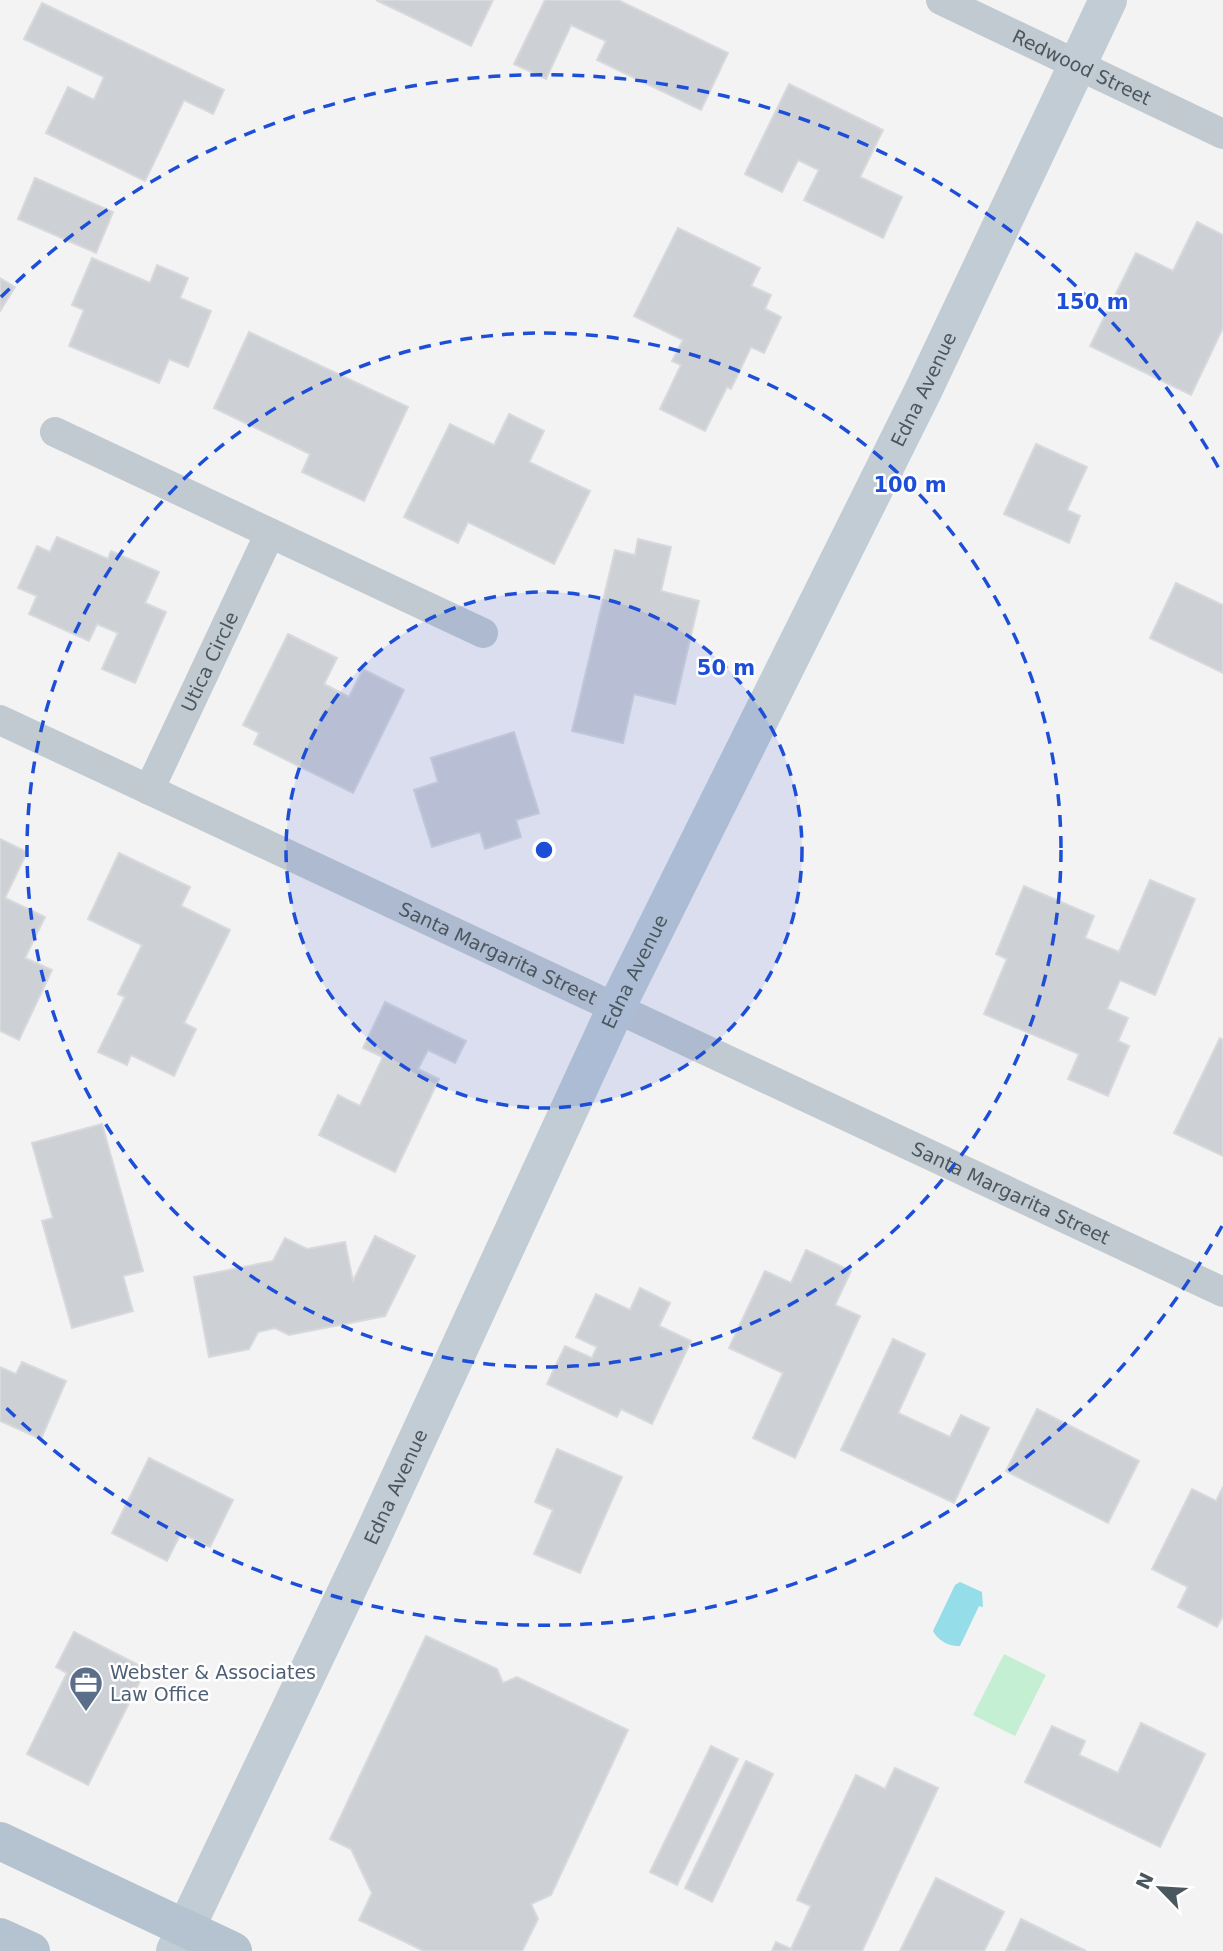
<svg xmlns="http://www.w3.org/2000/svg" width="1223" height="1951" viewBox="0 0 1223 1951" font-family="'DejaVu Sans',sans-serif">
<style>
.green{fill:#c4efd2}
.water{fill:#94dde9}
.building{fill:#cdd0d4;stroke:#d7d9dd;stroke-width:2}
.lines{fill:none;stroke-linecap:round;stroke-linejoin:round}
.street{stroke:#c1cad0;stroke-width:30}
.secondary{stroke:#c1ccd5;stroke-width:38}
.primary{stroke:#b4c3cf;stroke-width:38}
.ring{fill:none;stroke:#1d4ed8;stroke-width:3.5;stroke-dasharray:12 9}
.labels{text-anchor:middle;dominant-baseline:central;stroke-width:5;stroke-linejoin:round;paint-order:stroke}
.street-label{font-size:19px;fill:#4b575f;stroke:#fff}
.service-label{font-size:19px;fill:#4e5e75;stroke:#fff;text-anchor:start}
.centre{fill:#1d4ed8;stroke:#fff;stroke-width:3.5}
.ring-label{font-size:21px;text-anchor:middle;font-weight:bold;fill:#1d4ed8;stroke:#fff;stroke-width:5;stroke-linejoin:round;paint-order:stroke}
</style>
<rect width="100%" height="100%" fill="#f4f3f3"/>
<polygon class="green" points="1004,1654 1046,1675 1015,1736 973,1715"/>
<path class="water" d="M960,1582L982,1592L983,1607L979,1606L960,1646C950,1647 938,1641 933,1631L955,1585Z"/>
<g class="building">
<polygon points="376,0 493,0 471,46"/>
<polygon points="545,0 618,0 728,53 701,110 597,60 606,41 571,25 546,79 514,64"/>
<polygon points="42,3 224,90 213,114 184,100 145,181 46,133 68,87 94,100 104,77 24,39"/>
<polygon points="789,84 883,130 860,177 902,197 883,238 804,200 819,170 798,160 782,192 745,174"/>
<polygon points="35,178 113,212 96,253 18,219"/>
<polygon points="1197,222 1223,235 1223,328 1191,395 1090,346 1136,253 1173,271"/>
<polygon points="678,228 760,268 751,286 771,295 765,309 781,317 764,353 751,347 731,389 727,387 705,431 660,409 681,365 672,361 683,340 634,316"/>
<polygon points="92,258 150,283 157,265 188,278 180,298 211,311 188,367 169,359 159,383 69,346 84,310 72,305"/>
<polygon points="0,278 15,287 0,311"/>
<polygon points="249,332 408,407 364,501 302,472 310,454 214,408"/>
<polygon points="509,414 544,431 529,462 590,491 554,564 468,522 458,543 404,517 450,424 494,445"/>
<polygon points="1036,444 1087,467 1067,510 1080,516 1069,543 1004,514"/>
<polygon points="57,537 108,559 111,551 159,572 145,603 166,612 135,683 102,669 118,633 97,624 89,641 29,614 37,596 18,588 37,546 50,552"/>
<polygon points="638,539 671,547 661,591 699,601 675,704 634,694 623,743 572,731 615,550 635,555"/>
<polygon points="1176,583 1223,605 1223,673 1150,638"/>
<polygon points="288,634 337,658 324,684 349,697 363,669 404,690 353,793 254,744 259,733 243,725"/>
<polygon points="514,732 539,813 516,820 521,837 485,849 480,832 432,847 414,790 438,782 431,758"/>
<polygon points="0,839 27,852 5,898 45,917 25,958 52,970 19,1040 0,1031"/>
<polygon points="119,853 190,887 181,906 230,930 184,1023 196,1029 174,1076 131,1055 127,1065 98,1052 125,997 118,994 142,945 88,919"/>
<polygon points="1150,880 1195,899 1155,995 1120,980 1107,1009 1128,1018 1118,1041 1129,1046 1108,1096 1068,1079 1079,1054 984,1014 1007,959 996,954 1024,886 1094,916 1085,938 1119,952"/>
<polygon points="385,1002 466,1041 455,1063 428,1050 418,1069 439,1079 395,1172 319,1135 338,1095 360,1106 383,1057 363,1048"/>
<polygon points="1220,1038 1223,1040 1223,1156 1174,1133"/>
<polygon points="102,1124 143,1271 123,1276 133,1311 72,1328 42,1221 53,1218 32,1143"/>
<polygon points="375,1236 415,1256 385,1316 289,1335 275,1328 258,1332 249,1349 209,1357 194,1277 273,1261 285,1238 307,1249 345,1242 353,1281"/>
<polygon points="806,1250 851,1271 835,1305 860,1316 795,1458 753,1438 783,1373 729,1348 765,1271 791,1283"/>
<polygon points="640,1288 670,1303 659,1326 691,1341 652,1424 621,1409 617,1417 547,1384 565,1346 592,1358 597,1347 576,1337 596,1294 630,1310"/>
<polygon points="893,1339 925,1354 898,1413 950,1437 961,1415 989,1428 954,1503 841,1450"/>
<polygon points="22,1362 66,1381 41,1439 0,1421 0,1367 16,1374"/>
<polygon points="1037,1409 1139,1461 1108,1523 1006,1471"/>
<polygon points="557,1449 622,1477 580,1573 534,1554 553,1510 535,1502"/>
<polygon points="149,1458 233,1500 210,1547 181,1533 167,1561 112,1533"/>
<polygon points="1223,1487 1223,1616 1217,1627 1178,1607 1188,1587 1152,1569 1192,1489 1216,1501"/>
<polygon points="74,1632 146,1669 88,1785 27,1754 67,1673 56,1667"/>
<polygon points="426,1636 497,1669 503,1683 517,1677 628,1730 551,1895 531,1904 538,1919 522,1951 424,1951 359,1920 372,1893 351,1849 330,1839"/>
<polygon points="1141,1723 1205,1754 1160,1847 1025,1782 1052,1726 1085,1741 1079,1755 1118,1773"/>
<polygon points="711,1746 738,1759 677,1885 650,1872"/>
<polygon points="746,1761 773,1774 712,1902 685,1888"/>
<polygon points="895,1768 938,1788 862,1951 772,1951 776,1942 791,1949 811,1906 797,1900 856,1775 885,1789"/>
<polygon points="936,1878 1004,1912 984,1951 900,1951"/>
<polygon points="1021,1919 1086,1951 1006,1951"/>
</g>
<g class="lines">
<g class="street">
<path id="s1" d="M941,0L1223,134"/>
<polyline points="55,432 483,633"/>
<path id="s2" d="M0,720L1223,1292"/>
<path id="s3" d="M149,790L270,533"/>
</g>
<path class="secondary" id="s4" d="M175,1951L370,1542L615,1010L923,391L1108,0"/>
<g class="primary">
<polyline points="0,1841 233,1951"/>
<polyline points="0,1937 31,1951"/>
</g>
</g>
<circle cx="544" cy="850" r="258" fill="#1d4ed8" fill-opacity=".12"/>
<g class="ring">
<circle cx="544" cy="850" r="258"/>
<circle cx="544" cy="850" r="517"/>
<path d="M1222 1226A775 775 0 0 1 1 1403M1 297A775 775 0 0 1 1222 474"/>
</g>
<defs>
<g id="office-pin" transform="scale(1.75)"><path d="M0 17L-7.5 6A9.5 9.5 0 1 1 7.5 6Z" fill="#5c6f8a" stroke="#fff"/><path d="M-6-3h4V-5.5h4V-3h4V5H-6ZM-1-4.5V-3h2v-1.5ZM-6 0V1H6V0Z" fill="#fff"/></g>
</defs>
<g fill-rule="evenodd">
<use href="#office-pin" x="86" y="1683"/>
</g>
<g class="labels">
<g class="street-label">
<text stroke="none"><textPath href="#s1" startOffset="156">Redwood Street</textPath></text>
<text stroke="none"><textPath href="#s4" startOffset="1732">Edna Avenue</textPath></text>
<text stroke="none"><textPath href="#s3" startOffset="142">Utica Circle</textPath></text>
<text stroke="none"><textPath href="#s2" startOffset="550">Santa Margarita Street</textPath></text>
<text stroke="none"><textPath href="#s4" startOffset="1082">Edna Avenue</textPath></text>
<text stroke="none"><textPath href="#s2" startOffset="1116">Santa Margarita Street</textPath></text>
<text stroke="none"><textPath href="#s4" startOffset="514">Edna Avenue</textPath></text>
</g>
<g class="service-label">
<text x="110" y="1672">Webster &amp; Associates<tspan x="110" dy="22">Law Office</tspan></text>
</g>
</g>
<circle cx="544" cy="850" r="10" class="centre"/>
<g class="ring-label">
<text x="1092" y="309">150 m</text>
<text x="910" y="492">100 m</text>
<text x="726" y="675">50 m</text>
</g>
<g transform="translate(1160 1888) rotate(295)" stroke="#ffffff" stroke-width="5" paint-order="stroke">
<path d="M0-5L12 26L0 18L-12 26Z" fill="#4b575f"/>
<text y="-10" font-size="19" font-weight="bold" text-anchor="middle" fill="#4b575f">N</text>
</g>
</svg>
